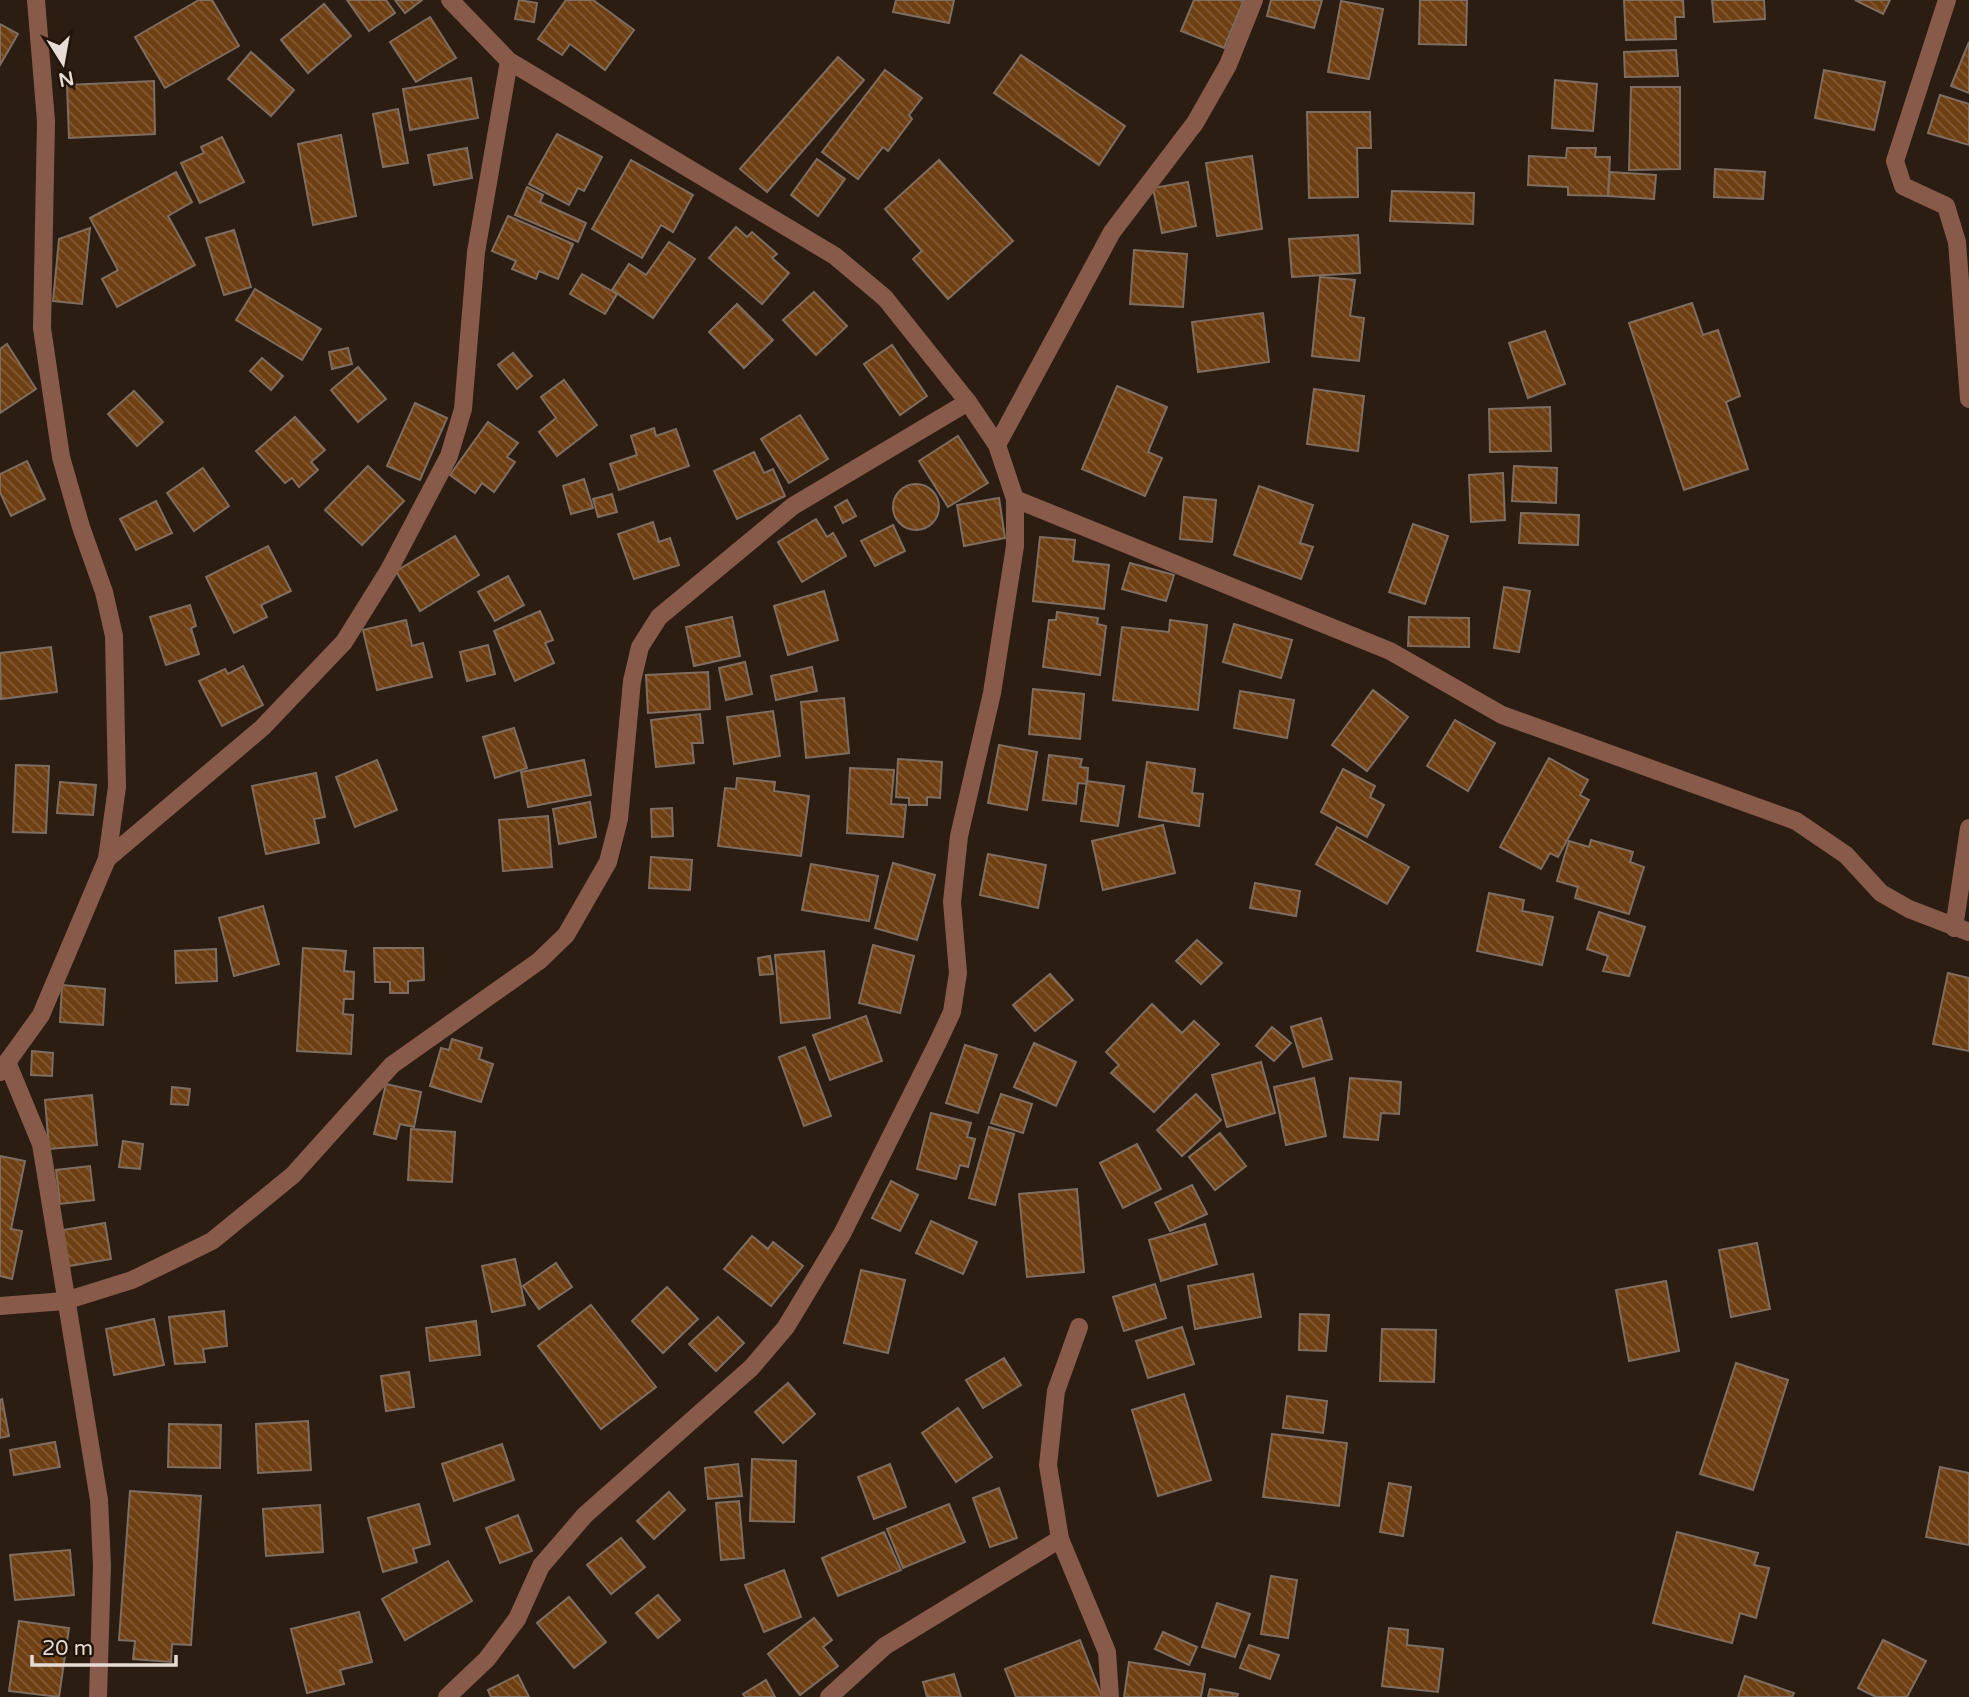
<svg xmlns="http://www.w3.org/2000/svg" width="1969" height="1697" viewBox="0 0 1969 1697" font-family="'Varela Round',sans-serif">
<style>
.building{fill:url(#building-back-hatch);stroke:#7e6d60;stroke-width:2}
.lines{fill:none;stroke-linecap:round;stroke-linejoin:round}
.minor{stroke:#885a4a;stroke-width:18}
</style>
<defs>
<pattern id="building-back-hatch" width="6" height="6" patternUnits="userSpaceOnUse" patternTransform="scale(1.75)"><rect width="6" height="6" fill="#6e3f12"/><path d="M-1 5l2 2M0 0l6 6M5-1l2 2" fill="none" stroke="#835a34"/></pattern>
</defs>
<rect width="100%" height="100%" fill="#2b1d12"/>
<g class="building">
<polygon points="199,0 212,0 239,46 165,88 135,37"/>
<polygon points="347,0 386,0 395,13 369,31"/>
<polygon points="395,0 422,0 405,13"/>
<polygon points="519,0 537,3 534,22 515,19"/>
<polygon points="566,0 593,0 634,30 605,70 570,44 562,55 538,39"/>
<polygon points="896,0 954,0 949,23 893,12"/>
<polygon points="1194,0 1244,0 1224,48 1181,31"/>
<polygon points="1271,0 1322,0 1314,28 1267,16"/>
<polygon points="1420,0 1467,0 1466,45 1419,44"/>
<polygon points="1624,0 1683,0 1684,17 1675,17 1676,39 1626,40"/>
<polygon points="1712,0 1764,0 1765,19 1714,22"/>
<polygon points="1855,0 1890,0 1883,14"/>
<polygon points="1341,1 1383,9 1369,79 1328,72"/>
<polygon points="324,4 351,36 308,73 281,40"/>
<polygon points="430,17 456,58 416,82 390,42"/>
<polygon points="0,24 18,34 0,65"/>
<polygon points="1969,42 1969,93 1951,86"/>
<polygon points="1676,50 1678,76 1625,77 1624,52"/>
<polygon points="251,52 294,90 271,116 228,79"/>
<polygon points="1021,55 1125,126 1099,165 994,93"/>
<polygon points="838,57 864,80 767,192 740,169"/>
<polygon points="885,70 922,98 909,115 912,119 888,151 883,147 858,179 822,152"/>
<polygon points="1824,70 1885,82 1874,130 1815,118"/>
<polygon points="471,78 478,118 410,130 403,89"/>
<polygon points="1555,80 1597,84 1593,131 1552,128"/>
<polygon points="154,81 155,134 69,138 67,85"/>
<polygon points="1631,87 1680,87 1680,169 1629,170"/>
<polygon points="1940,95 1969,104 1969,145 1928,133"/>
<polygon points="398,109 408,163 383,167 373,114"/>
<polygon points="1307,112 1370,112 1371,148 1357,148 1358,197 1309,198"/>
<polygon points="557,134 602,157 584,191 578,188 569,205 529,184"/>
<polygon points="341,135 356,216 313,225 298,144"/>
<polygon points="222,137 244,182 200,203 181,163 204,153 201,147"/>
<polygon points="467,148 472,178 434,185 428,155"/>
<polygon points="1567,148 1596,148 1595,157 1610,157 1608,196 1568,195 1568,187 1528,185 1529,156 1566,158"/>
<polygon points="1252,156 1262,229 1217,236 1206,163"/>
<polygon points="817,159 845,179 818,216 791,195"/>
<polygon points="631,160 693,195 673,232 661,225 642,258 592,229"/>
<polygon points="939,160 1013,241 948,299 913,259 922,251 885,209"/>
<polygon points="1715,169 1765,172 1763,199 1714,197"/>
<polygon points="176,172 192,202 168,216 195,265 117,307 102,279 118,270 90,218"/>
<polygon points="1610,172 1656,175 1654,199 1608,196"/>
<polygon points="1188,182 1196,226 1162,233 1153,188"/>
<polygon points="527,187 543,195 540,202 586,223 578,242 515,215"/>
<polygon points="1392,191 1474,193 1473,224 1390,221"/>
<polygon points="508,216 573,244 558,279 539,271 536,279 512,269 516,261 492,251"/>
<polygon points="736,227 747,237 752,232 777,254 772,258 789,273 762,304 709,258"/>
<polygon points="90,228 82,304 53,301 59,239"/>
<polygon points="234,230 251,287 224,295 206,238"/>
<polygon points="1358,235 1360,273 1292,277 1289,239"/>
<polygon points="669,242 695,259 653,318 612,290 629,264 646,275"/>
<polygon points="1134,250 1187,254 1183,307 1130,304"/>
<polygon points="582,274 617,294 605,314 570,294"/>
<polygon points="1320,277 1355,280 1350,316 1364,318 1359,361 1312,356"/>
<polygon points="255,289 321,329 302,360 236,320"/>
<polygon points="814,292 847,326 816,355 783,320"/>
<polygon points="1692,303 1703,335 1718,330 1740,396 1726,402 1748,469 1684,490 1629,323"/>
<polygon points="737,304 773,340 744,368 709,332"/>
<polygon points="1263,313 1269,362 1198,372 1192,322"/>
<polygon points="1545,331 1565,384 1528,398 1509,343"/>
<polygon points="7,344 36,389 0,413 0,349"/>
<polygon points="892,345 927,396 900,415 864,364"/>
<polygon points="348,348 352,364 332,369 329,352"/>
<polygon points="513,353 532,376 517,389 498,365"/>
<polygon points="262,358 283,376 271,390 250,371"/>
<polygon points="358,367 386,399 358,422 331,390"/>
<polygon points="564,380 597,425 557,456 539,432 556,418 541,397"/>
<polygon points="1117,386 1167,407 1148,452 1162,458 1145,496 1082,469"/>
<polygon points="1314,389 1364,396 1358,451 1307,444"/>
<polygon points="134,391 163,422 137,446 108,414"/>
<polygon points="415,403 447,418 420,480 387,466"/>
<polygon points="1550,407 1551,451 1490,452 1489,409"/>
<polygon points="800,415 828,459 789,483 761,439"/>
<polygon points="295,417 325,450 311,462 318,470 299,487 292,478 285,483 256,451"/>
<polygon points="488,422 518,443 507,457 515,462 494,492 482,483 475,493 450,475"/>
<polygon points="654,428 656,436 676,429 689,466 619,490 610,464 637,455 631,436"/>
<polygon points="958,436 988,483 948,507 919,461"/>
<polygon points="754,452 764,473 773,469 785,496 737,519 714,471"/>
<polygon points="27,461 45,499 11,516 0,492 0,474"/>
<polygon points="368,466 404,501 362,545 325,510"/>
<polygon points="1514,466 1557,468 1556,503 1512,501"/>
<polygon points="203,468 229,506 194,531 167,493"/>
<polygon points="1503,473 1505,520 1471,522 1469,475"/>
<polygon points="584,479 593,508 571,514 563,486"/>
<circle cx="916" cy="507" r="23"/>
<polygon points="1259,486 1313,505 1300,543 1313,547 1301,579 1234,555"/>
<polygon points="612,494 617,512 598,517 593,499"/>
<polygon points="1184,497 1216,500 1212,542 1180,539"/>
<polygon points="999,498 1005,538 964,546 957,505"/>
<polygon points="847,500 856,516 843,523 835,507"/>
<polygon points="156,501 172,533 136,550 120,519"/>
<polygon points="1521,513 1579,515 1578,545 1519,543"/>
<polygon points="816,519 827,537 833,533 846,556 802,582 778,542"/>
<polygon points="653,522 659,542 670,538 679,565 634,579 618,534"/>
<polygon points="1413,524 1448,536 1425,604 1389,592"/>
<polygon points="893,525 905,551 875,566 861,541"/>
<polygon points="455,536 479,575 420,611 396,571"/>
<polygon points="1040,537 1075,540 1073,561 1109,565 1104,609 1033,601"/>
<polygon points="268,546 291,591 261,605 267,617 234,633 206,577"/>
<polygon points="1130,563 1174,575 1166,601 1122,589"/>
<polygon points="508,576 524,605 495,621 478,592"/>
<polygon points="1504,587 1530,591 1519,652 1494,648"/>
<polygon points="824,591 838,640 788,655 774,606"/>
<polygon points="190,605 196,626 191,628 199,654 166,665 150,617"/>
<polygon points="540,611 553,640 545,643 554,663 515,681 494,631"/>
<polygon points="1057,612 1098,618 1097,624 1106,626 1100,675 1043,667 1049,620 1056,620"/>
<polygon points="732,617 740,656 694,666 686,627"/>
<polygon points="1409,617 1469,618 1469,647 1408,646"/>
<polygon points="406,620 412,646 423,643 432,677 377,690 363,630"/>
<polygon points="1170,620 1207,625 1198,710 1113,700 1122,627 1169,632"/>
<polygon points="1234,624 1292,640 1281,678 1223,662"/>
<polygon points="488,645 495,674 467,681 460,652"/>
<polygon points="51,647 57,692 1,699 0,653"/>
<polygon points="745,662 752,694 726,700 719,668"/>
<polygon points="243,666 263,705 222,726 199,681 225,669 228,674"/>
<polygon points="812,667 817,691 776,700 771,676"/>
<polygon points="708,672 710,709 648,713 646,675"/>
<polygon points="1033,689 1084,694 1080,739 1029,734"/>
<polygon points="1373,690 1408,717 1367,771 1332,745"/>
<polygon points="1240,691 1294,700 1287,738 1234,728"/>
<polygon points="844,698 849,753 806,758 801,702"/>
<polygon points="773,711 780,756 734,764 727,717"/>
<polygon points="700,714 703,743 692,743 694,763 656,767 651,720"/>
<polygon points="1455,720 1495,743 1468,791 1427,766"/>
<polygon points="514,728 527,768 495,778 483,737"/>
<polygon points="999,745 1037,752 1027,810 988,803"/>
<polygon points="1049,755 1082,759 1080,767 1088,768 1087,784 1078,783 1076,804 1043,800"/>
<polygon points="1549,758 1588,780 1580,795 1589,800 1558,857 1550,853 1541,869 1500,847"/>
<polygon points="898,759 942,762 940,798 927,797 927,805 909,805 909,798 896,797"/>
<polygon points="377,760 397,810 355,827 336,777"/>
<polygon points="584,760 591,795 528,807 521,772"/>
<polygon points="1147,762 1195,769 1192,793 1203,794 1199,826 1139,817"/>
<polygon points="16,765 49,766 46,833 13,832"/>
<polygon points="850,768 894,770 891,804 906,805 903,837 847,833"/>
<polygon points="1343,769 1375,786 1370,797 1384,805 1367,837 1321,812"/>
<polygon points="316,773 325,817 314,819 319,843 266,854 252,786"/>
<polygon points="737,778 775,782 774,791 809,796 801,856 718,846 725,788 736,789"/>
<polygon points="1087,781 1124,786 1118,826 1081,821"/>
<polygon points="60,782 96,785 93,815 57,813"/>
<polygon points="590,802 596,837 559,844 553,809"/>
<polygon points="672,808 673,836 652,837 651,809"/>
<polygon points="548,816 552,867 503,871 499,820"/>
<polygon points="1163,825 1175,873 1103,890 1092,841"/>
<polygon points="1337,827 1409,867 1387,904 1316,864"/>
<polygon points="1591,840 1633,852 1630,862 1644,867 1629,914 1575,898 1578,887 1557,881 1569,841 1589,847"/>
<polygon points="988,854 1046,865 1038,908 980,895"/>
<polygon points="651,857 692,860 690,890 649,888"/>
<polygon points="893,863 935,875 917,940 875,928"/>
<polygon points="811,864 878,876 869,921 802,910"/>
<polygon points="1255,883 1300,891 1296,916 1250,908"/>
<polygon points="1489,893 1524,900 1522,911 1553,917 1542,965 1477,951"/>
<polygon points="263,906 279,964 234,976 219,918"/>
<polygon points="1599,912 1645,927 1629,976 1603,971 1608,956 1587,949"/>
<polygon points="1197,940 1222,963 1201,984 1176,961"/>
<polygon points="873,945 914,956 900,1013 859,1003"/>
<polygon points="303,948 346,951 344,971 354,972 353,999 344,999 343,1014 353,1015 351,1054 297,1051"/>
<polygon points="374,948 423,948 424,980 408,981 408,993 390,993 390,982 375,982"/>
<polygon points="216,949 217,981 176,983 175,951"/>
<polygon points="824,951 830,1018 781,1023 775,955"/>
<polygon points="770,956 773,974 760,975 758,958"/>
<polygon points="1948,973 1969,978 1969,1051 1933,1044"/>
<polygon points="1050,974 1073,1000 1035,1031 1013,1005"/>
<polygon points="62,985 105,989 103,1025 60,1022"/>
<polygon points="1152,1004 1182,1033 1194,1021 1219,1044 1154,1112 1111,1073 1119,1065 1106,1052"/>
<polygon points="866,1016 882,1061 830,1080 813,1035"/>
<polygon points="1321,1018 1332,1059 1303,1067 1291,1027"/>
<polygon points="1272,1027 1291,1043 1274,1061 1256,1046"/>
<polygon points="452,1039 482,1048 479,1059 493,1064 481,1102 430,1086 441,1048 449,1050"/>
<polygon points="1034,1043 1076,1062 1056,1106 1014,1087"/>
<polygon points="965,1045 997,1055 978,1113 946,1103"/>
<polygon points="805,1047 831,1116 804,1126 779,1057"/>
<polygon points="32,1051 53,1053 52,1076 31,1075"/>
<polygon points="1261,1062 1275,1113 1227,1127 1212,1075"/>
<polygon points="1314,1078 1326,1136 1286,1145 1274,1087"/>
<polygon points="1350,1078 1401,1082 1399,1114 1381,1113 1378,1140 1344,1137"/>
<polygon points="386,1084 421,1092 414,1127 400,1124 396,1139 374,1134"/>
<polygon points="172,1087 190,1089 188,1105 171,1104"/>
<polygon points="1001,1094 1032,1104 1023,1133 991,1123"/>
<polygon points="1196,1094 1221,1120 1182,1156 1157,1130"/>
<polygon points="92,1095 97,1145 49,1149 45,1100"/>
<polygon points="931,1113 971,1123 967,1137 975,1139 968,1167 960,1165 956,1179 917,1169"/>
<polygon points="989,1127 1014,1134 995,1205 969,1198"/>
<polygon points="411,1129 455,1132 452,1182 408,1180"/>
<polygon points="1220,1133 1246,1166 1215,1190 1189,1157"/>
<polygon points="123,1141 143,1144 140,1169 119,1167"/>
<polygon points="1137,1144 1161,1189 1123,1208 1100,1163"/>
<polygon points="0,1156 25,1161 11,1229 22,1231 12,1279 0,1276"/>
<polygon points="90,1166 94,1200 60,1204 56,1170"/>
<polygon points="891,1181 918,1195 900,1231 872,1218"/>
<polygon points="1192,1185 1207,1214 1170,1231 1155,1203"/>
<polygon points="1077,1189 1084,1272 1027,1277 1019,1194"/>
<polygon points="931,1221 977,1242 963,1274 916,1253"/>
<polygon points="105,1223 111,1259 69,1266 63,1230"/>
<polygon points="1205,1224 1217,1264 1161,1281 1149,1240"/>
<polygon points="752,1236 768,1249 773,1242 803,1266 771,1306 724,1269"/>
<polygon points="1757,1243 1770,1309 1731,1317 1719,1250"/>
<polygon points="515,1259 525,1305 492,1312 482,1266"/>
<polygon points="556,1263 572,1287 539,1309 523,1286"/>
<polygon points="861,1270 905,1280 888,1353 844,1343"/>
<polygon points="1253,1274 1261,1317 1195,1329 1188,1286"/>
<polygon points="1666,1281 1679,1351 1629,1361 1616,1290"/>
<polygon points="1155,1284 1166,1318 1124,1331 1113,1297"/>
<polygon points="667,1287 698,1319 663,1353 632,1321"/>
<polygon points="591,1305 656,1387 601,1429 538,1346"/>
<polygon points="224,1311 227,1346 203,1349 205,1362 175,1364 169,1317"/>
<polygon points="1300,1314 1329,1315 1326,1351 1299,1350"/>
<polygon points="718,1317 744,1343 716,1371 689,1344"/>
<polygon points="154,1319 164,1365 114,1375 106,1329"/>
<polygon points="476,1321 480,1355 430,1361 426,1328"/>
<polygon points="1182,1327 1194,1364 1148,1378 1136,1341"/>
<polygon points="1382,1329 1436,1330 1434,1382 1380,1381"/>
<polygon points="1004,1358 1021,1385 983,1408 966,1380"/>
<polygon points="1736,1363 1788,1380 1753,1490 1700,1474"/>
<polygon points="409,1372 414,1407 386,1411 381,1376"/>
<polygon points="788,1383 815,1414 783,1443 755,1412"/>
<polygon points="1184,1394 1211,1480 1158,1496 1132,1410"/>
<polygon points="1287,1396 1327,1401 1323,1433 1283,1428"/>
<polygon points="2,1399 9,1436 0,1438 0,1400"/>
<polygon points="958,1408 992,1457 956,1482 922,1433"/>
<polygon points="308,1421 311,1470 258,1473 256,1424"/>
<polygon points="169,1424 221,1425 220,1468 168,1467"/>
<polygon points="1272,1434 1347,1443 1339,1506 1263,1497"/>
<polygon points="55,1442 60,1467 14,1475 10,1450"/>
<polygon points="502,1444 514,1480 454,1501 442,1464"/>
<polygon points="752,1459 796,1461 794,1522 750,1521"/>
<polygon points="738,1464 742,1496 708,1499 705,1468"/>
<polygon points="890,1464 906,1507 874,1519 858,1477"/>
<polygon points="1940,1467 1969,1473 1969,1545 1926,1537"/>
<polygon points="1389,1483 1411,1487 1403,1536 1380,1532"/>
<polygon points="999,1488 1017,1538 990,1547 973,1498"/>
<polygon points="130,1491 201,1496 191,1645 172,1644 171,1662 133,1659 135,1641 119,1640"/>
<polygon points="669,1492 685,1510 654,1539 637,1521"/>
<polygon points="739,1501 744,1558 721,1560 716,1503"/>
<polygon points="419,1504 430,1544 413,1549 417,1562 383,1572 368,1518"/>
<polygon points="949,1504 965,1542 903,1568 887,1529"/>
<polygon points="320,1505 323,1552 266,1556 263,1509"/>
<polygon points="518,1515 532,1551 500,1563 486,1528"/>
<polygon points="884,1532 901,1570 838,1596 822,1558"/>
<polygon points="1677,1532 1758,1553 1754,1565 1769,1568 1756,1618 1740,1613 1732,1643 1653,1623"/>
<polygon points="621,1538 645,1567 611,1594 587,1565"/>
<polygon points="70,1550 74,1595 15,1600 10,1555"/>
<polygon points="448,1561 472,1601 405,1640 382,1599"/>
<polygon points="784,1570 801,1617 764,1632 745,1585"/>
<polygon points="1271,1576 1297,1580 1288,1638 1261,1634"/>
<polygon points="658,1595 680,1620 658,1638 636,1613"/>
<polygon points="569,1597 606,1642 574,1668 537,1623"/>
<polygon points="1217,1603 1250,1614 1235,1657 1202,1647"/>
<polygon points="359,1612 372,1662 340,1670 344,1684 307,1693 291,1629"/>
<polygon points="814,1618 832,1640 823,1647 838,1666 800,1695 768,1654"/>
<polygon points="19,1621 69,1628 59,1697 9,1691"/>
<polygon points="1389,1628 1408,1630 1407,1645 1443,1649 1438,1692 1382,1686"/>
<polygon points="1163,1632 1197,1647 1189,1665 1155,1649"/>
<polygon points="1080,1640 1102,1697 1016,1697 1005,1669"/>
<polygon points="1883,1640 1926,1661 1907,1697 1876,1697 1858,1688"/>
<polygon points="1249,1645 1279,1655 1270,1679 1240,1668"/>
<polygon points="1129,1662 1205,1674 1201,1697 1124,1697"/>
<polygon points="954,1674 961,1697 927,1697 923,1682"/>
<polygon points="518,1675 529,1697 491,1697 488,1690"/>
<polygon points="1745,1676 1794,1693 1792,1697 1738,1697"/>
<polygon points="766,1680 775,1697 745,1697 743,1694"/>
<polygon points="1210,1689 1238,1694 1237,1697 1208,1697"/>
</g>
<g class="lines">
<g class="minor">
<polyline points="1947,0 1895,161 1903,186 1946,206 1957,242 1969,399"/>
<polyline points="997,445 1112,232 1195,123 1228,65 1254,0"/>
<polyline points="1015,499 1390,651 1502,715 1796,821 1846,855 1881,893 1909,909 1969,932"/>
<polyline points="107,859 262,728 344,642 389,570 449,456 463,409 476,252 509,61"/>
<polyline points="1954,928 1969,828"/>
<polyline points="7,1062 41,1144 99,1500 102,1565 98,1697"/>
<polyline points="0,1072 41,1015 107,859 117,787 114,636 104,592 81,527 61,457 42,328 46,121 36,0"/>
<polyline points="0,1306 65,1301 132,1280 212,1241 293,1175 392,1065 539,961 566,935 608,862 619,819 632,681 640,647 659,617 793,506 968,402"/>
<polyline points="1079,1327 1056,1391 1048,1465 1060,1539 1107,1652 1110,1697"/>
<polyline points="447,1697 487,1659 517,1619 541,1566 585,1515 751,1368 786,1327 842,1234 938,1042 952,1012 958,973 952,902 959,836 992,693 1015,546 1015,499 997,445 968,402 885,298 835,256 509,61 450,0"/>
<polyline points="829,1697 885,1646 1060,1539"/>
</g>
</g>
<g transform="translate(63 63) rotate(169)" stroke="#211409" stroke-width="5" paint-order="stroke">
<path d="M0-5L12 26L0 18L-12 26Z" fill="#e6dcd5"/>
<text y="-10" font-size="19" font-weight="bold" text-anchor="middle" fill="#e6dcd5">N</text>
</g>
<path d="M32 1655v10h144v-10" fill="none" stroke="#e6dcd5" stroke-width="3.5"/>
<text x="42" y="1655" font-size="21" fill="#e6dcd5" stroke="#211409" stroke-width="5" paint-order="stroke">20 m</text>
</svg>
